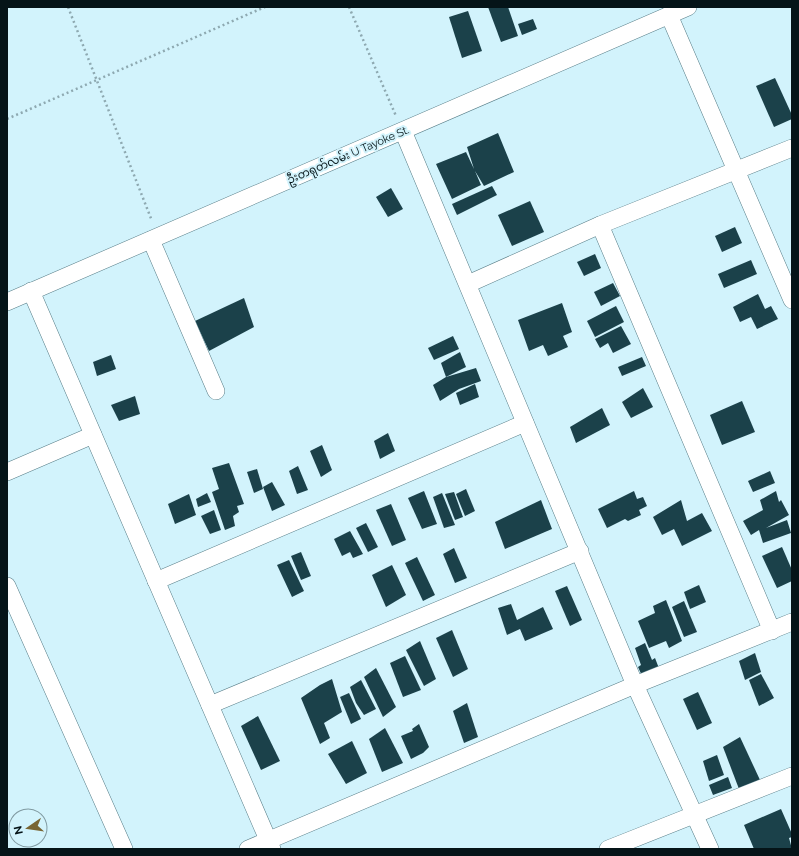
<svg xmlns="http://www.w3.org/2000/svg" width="799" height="856" viewBox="0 0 799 856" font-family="Raleway,'Noto Sans Myanmar',sans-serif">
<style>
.building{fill:#1b414a}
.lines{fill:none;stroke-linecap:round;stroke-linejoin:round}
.minor-casing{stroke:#587e88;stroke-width:18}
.path{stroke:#8ea9b1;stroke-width:2.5;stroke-dasharray:2 3;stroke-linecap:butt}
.minor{stroke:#fff;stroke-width:17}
.labels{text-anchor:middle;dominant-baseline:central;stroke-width:4;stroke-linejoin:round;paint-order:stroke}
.street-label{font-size:11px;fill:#051418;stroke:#d2f3fc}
</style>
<rect width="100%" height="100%" fill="#d2f3fc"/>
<g class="building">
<polygon points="488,7 508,7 518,36 501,42"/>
<polygon points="468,11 482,51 462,58 449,17"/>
<polygon points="533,19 537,29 522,35 518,24"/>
<polygon points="775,78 792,115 792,119 774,127 756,86"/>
<polygon points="498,133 514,172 484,186 475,171 481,185 452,199 436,164 466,152 474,169 467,147"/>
<polygon points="492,186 497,195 457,215 452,204"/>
<polygon points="391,188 403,209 388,217 376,197"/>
<polygon points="530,201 544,232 512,246 498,215"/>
<polygon points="735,227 742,243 722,252 715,236"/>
<polygon points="595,254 601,268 584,276 577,262"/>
<polygon points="751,260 757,274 724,288 718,274"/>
<polygon points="613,283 620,296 601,306 594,292"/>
<polygon points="758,294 765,309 771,306 778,319 757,329 751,317 740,322 733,307"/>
<polygon points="244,298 254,327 209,351 195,321"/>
<polygon points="562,303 572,332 563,336 568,347 548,356 543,345 529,351 518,320"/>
<polygon points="616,306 624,322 595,337 587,321"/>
<polygon points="621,326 631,344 613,353 608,343 600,348 595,339"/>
<polygon points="453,336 459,349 434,360 428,348"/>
<polygon points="460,352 466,367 446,377 441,363"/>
<polygon points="111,355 116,369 97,376 93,362"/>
<polygon points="642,357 646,366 622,376 618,367"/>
<polygon points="476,368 481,381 459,389 440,401 433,385 446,377"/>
<polygon points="475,384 479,397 460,405 456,393"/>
<polygon points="643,388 653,407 631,418 622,402"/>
<polygon points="135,396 140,414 119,421 111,405"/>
<polygon points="742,401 755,432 722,445 710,415"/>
<polygon points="602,408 610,425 576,443 570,427"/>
<polygon points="388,433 395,451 380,459 374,441"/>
<polygon points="322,445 332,470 321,477 310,451"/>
<polygon points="229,463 244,504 237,506 239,512 233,516 235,526 225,530 212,492 219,489 212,468"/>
<polygon points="298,466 308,490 297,494 289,471"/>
<polygon points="257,469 263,489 254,493 247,472"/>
<polygon points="770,471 775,483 753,492 748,481"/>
<polygon points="272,482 285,505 272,511 263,487"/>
<polygon points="466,489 475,511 465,516 456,494"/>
<polygon points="424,491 437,524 422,529 408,498"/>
<polygon points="634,491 637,499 643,497 647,506 639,510 641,515 628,521 625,519 607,528 598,509"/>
<polygon points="776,491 779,502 781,500 789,515 766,528 787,520 791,533 763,543 759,530 751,535 743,521 763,510 760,500"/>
<polygon points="454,492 463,517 455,520 445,494"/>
<polygon points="207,493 211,502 198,507 196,499"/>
<polygon points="442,493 455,525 444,528 433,497"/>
<polygon points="189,494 196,515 175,524 168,504"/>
<polygon points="541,500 552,529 505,549 495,522"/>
<polygon points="681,500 687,521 702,513 712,531 682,546 674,529 662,535 653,517"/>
<polygon points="391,504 406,540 392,546 376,510"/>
<polygon points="214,510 221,530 210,534 201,516"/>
<polygon points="366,523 378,547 368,552 356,528"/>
<polygon points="350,531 363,554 353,558 350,552 342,556 334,539"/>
<polygon points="782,547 792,570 792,581 777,588 762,556"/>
<polygon points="454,548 467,578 455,583 443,554"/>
<polygon points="301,552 311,576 301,580 291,556"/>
<polygon points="417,557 435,595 423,601 405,563"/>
<polygon points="289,560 304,591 292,597 277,565"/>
<polygon points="392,565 406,595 386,607 372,575"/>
<polygon points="699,585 706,602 690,609 684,592"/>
<polygon points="567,586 582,620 570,626 555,591"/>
<polygon points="666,600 682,641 669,648 666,641 649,648 638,621 655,613 653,606"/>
<polygon points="684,601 697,632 684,637 672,607"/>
<polygon points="511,604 517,620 543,607 553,629 525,641 520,629 507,635 498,608"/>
<polygon points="452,630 468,669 453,677 436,638"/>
<polygon points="420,641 436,679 424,686 406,650"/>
<polygon points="645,643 652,660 655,658 660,671 643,678 638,667 641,665 635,648"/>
<polygon points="755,653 761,672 745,680 739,661"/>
<polygon points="405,656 421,690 403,697 390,663"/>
<polygon points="376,668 396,707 383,717 364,677"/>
<polygon points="761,674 774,698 759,706 749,680"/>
<polygon points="332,679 342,712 324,723 330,738 320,744 301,698 320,685"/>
<polygon points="361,680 376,709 364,715 356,703 350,687"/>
<polygon points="698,692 712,723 697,730 683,699"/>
<polygon points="349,693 361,719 351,724 340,697"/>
<polygon points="467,703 478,737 464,743 453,711"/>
<polygon points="258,716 280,761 261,770 241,726"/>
<polygon points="419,724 429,747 423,753 411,759 401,736 413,731 412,729"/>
<polygon points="385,728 403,763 382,772 369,739"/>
<polygon points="740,737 760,780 739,789 723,747"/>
<polygon points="352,741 367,773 346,784 328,754"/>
<polygon points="717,755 724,775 709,781 703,761"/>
<polygon points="728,777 732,788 713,795 709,785"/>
<polygon points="781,809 792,834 792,837 789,838 792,849 754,849 744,825"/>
</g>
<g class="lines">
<g class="minor-casing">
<g id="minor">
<polyline points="669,15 792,300"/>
<polyline points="403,131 635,685 710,849"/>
<polyline points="600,225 772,631"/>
<polyline points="151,240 216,391"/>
<polyline points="468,284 600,225 792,148"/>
<polyline points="31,291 272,849"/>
<polyline points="7,302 688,7"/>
<polyline points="7,472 93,435"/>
<polyline points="156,581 525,423"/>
<polyline points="7,586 124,849"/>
<polyline points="210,705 580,551"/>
<polyline points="248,849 635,685 792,622"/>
<polyline points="608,849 792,776"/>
</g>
</g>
<g class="path">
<polyline points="68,7 152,221"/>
<polyline points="349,7 396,116"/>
<polyline points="7,119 265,7"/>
</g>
<use href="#minor" class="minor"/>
</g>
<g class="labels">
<g class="street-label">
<text transform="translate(348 155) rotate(-23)">ဦးတရုတ်လမ်း U Tayoke St.</text>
</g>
</g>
<rect width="799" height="856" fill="none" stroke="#051418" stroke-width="16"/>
<g transform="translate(28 828) rotate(257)"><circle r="19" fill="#d2f3fc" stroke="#809aa1"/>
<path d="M0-3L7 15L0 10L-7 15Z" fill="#786533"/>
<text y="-6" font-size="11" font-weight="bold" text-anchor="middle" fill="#051418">N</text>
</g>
</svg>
